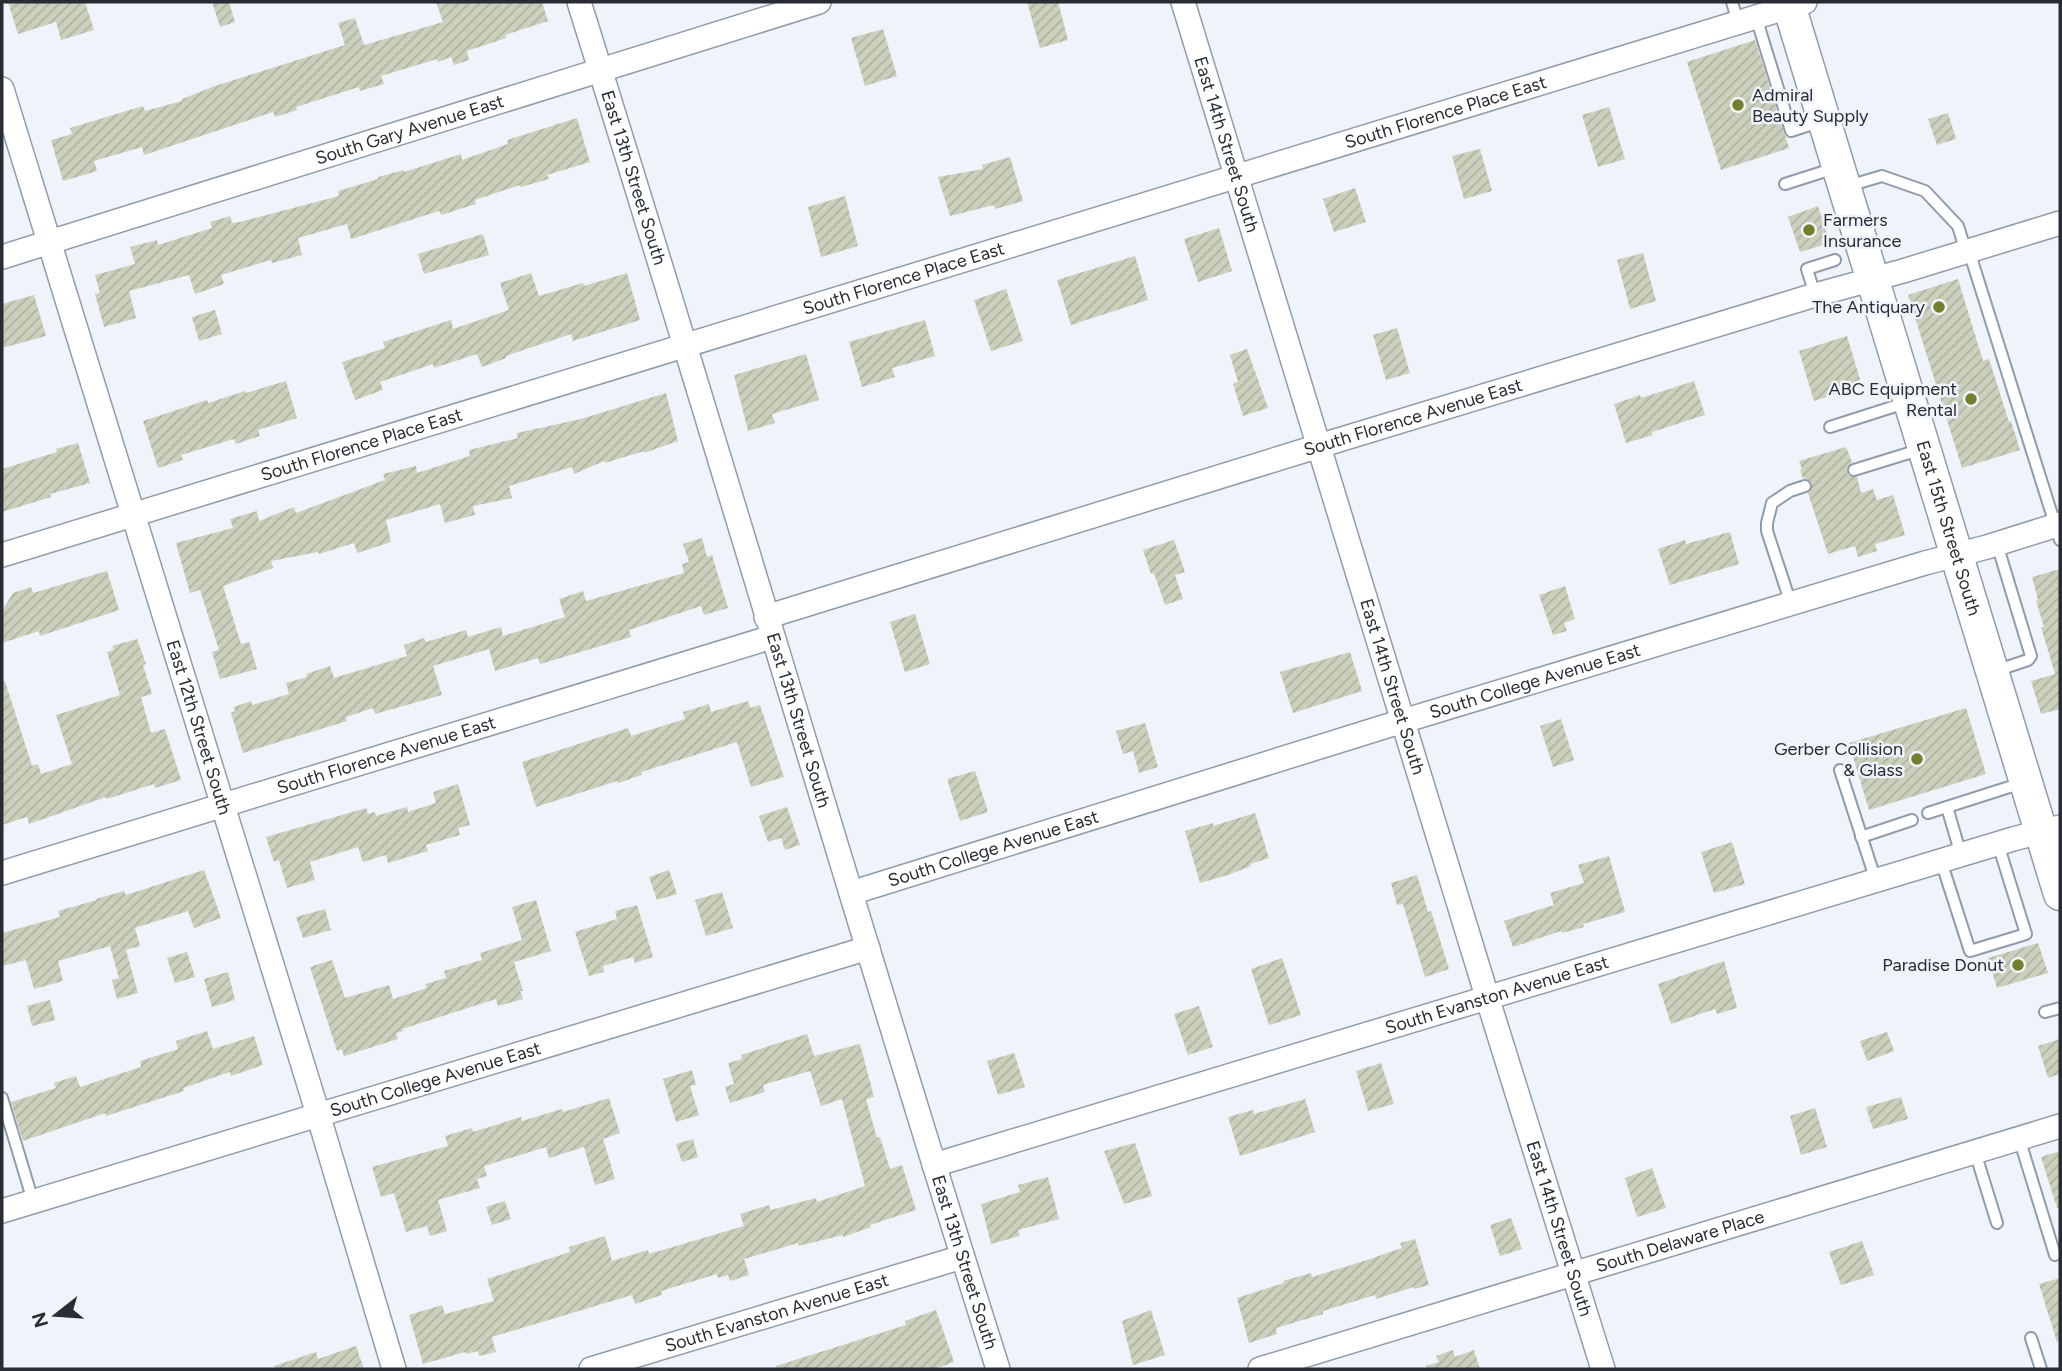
<svg xmlns="http://www.w3.org/2000/svg" width="2062" height="1371" viewBox="0 0 2062 1371" font-family="Figtree,sans-serif">
<style>
.building{fill:url(#building-hatch)}
.lines{fill:none;stroke-linecap:round;stroke-linejoin:round}
.service-casing{stroke:#8f9cac;stroke-width:14}
.minor-casing{stroke:#8f9cac;stroke-width:26}
.secondary-casing{stroke:#8f9cac;stroke-width:35}
.service{stroke:#fff;stroke-width:10}
.minor{stroke:#fff;stroke-width:23}
.secondary{stroke:#fff;stroke-width:32}
.poi-dot{fill:#72802d;stroke:#eff4fb;stroke-width:2.5}
.labels{text-anchor:middle;dominant-baseline:central;stroke-width:5;stroke-linejoin:round;paint-order:stroke}
.poi-label{font-size:18px;fill:#282d34;stroke:#eff4fb;text-anchor:end}
.street-label{font-size:18px;fill:#282d34;stroke:#eff4fb}
</style>
<defs>
<pattern id="building-hatch" width="6" height="6" patternUnits="userSpaceOnUse" patternTransform="scale(1.75)"><rect width="6" height="6" fill="#cbcfbb"/><path d="M-1 1l2-2M0 6l6-6M5 7l2-2" fill="none" stroke="#aeb2a1"/></pattern>
</defs>
<rect width="100%" height="100%" fill="#eff4fb"/>
<g class="building">
<polygon points="8,2 85,2 94,30 61,40 56,22 18,34"/>
<polygon points="212,2 229,2 235,22 220,27"/>
<polygon points="436,2 542,2 548,21 505,35 506,38 467,51 469,60 454,65 451,57 438,62 437,59 381,76 384,84 360,91 359,87 296,107 297,110 275,117 273,112 144,155 142,147 94,161 97,171 63,181 51,140 72,134 70,128 143,106 145,111 182,101 182,99 215,86 345,45 338,23 355,18 364,45 443,22"/>
<polygon points="1027,2 1058,2 1068,40 1040,48"/>
<polygon points="883,29 897,76 865,86 851,38"/>
<polygon points="1755,40 1789,148 1721,170 1687,62"/>
<polygon points="1609,107 1625,159 1598,167 1582,115"/>
<polygon points="1948,113 1956,139 1937,145 1928,119"/>
<polygon points="577,118 590,162 547,175 549,179 521,187 520,185 475,200 476,204 441,215 439,211 351,239 347,224 298,238 302,255 272,263 271,260 221,275 224,284 195,294 189,275 129,291 136,318 104,327 95,294 100,293 95,275 135,264 130,247 157,240 158,245 212,228 210,222 230,216 232,223 240,222 339,196 338,191 378,179 378,177 404,170 404,172 461,154 462,160 508,144 507,140"/>
<polygon points="1480,149 1492,191 1464,199 1452,156"/>
<polygon points="1010,157 1023,201 995,209 994,205 950,216 938,177 983,169 982,165"/>
<polygon points="1355,188 1366,222 1334,232 1323,199"/>
<polygon points="845,196 858,246 821,257 808,207"/>
<polygon points="1818,206 1830,243 1800,252 1788,217"/>
<polygon points="1219,228 1232,271 1198,282 1184,239"/>
<polygon points="483,234 489,255 424,274 418,254"/>
<polygon points="1643,253 1656,301 1630,309 1617,260"/>
<polygon points="1135,256 1148,300 1071,325 1057,280"/>
<polygon points="531,273 539,296 583,283 584,286 627,273 640,320 573,341 571,334 506,356 506,358 482,367 477,354 434,368 433,364 380,382 383,390 355,400 342,362 385,348 383,342 451,320 453,329 509,310 500,283"/>
<polygon points="1958,279 1983,361 1989,359 2009,422 2011,421 2020,450 1962,468 1908,295"/>
<polygon points="1006,289 1023,341 991,351 974,300"/>
<polygon points="34,295 46,336 2,348 2,304"/>
<polygon points="215,310 222,334 199,341 192,317"/>
<polygon points="925,320 935,356 892,368 895,377 862,387 849,342"/>
<polygon points="1397,328 1410,373 1386,380 1373,335"/>
<polygon points="1847,336 1862,386 1814,401 1799,351"/>
<polygon points="1247,349 1268,408 1243,416 1233,384 1238,382 1230,355"/>
<polygon points="806,354 819,400 772,414 775,423 748,431 734,375"/>
<polygon points="286,381 297,418 258,430 260,436 236,444 234,439 181,455 183,460 158,468 143,421 207,400 208,403 245,391 246,393"/>
<polygon points="1694,381 1705,415 1652,432 1653,435 1626,443 1614,404 1640,395 1641,398"/>
<polygon points="666,393 678,441 644,453 644,451 605,463 604,461 574,474 572,467 509,486 512,498 473,506 475,515 445,523 440,504 386,520 391,542 357,553 354,543 319,554 318,552 271,561 273,568 223,586 241,644 249,642 257,669 220,679 212,652 219,650 200,590 190,593 176,543 233,528 230,519 257,511 259,521 294,507 296,513 385,480 383,474 416,466 417,473 470,456 469,450 518,438 517,433 581,419"/>
<polygon points="78,443 90,483 50,494 51,497 2,512 2,469 57,452 56,449"/>
<polygon points="1846,447 1852,462 1847,468 1848,475 1857,477 1861,493 1873,489 1877,500 1893,495 1905,535 1875,544 1877,551 1858,557 1855,546 1828,554 1808,493 1812,488 1812,483 1807,479 1803,478 1800,470 1802,469 1799,461"/>
<polygon points="1730,532 1739,564 1670,585 1658,549 1685,540 1686,544"/>
<polygon points="702,538 707,557 712,555 728,608 704,615 701,606 629,630 631,637 540,664 538,658 495,671 489,649 433,666 442,695 375,714 373,708 346,717 347,721 243,753 231,713 235,711 234,707 251,701 252,705 289,694 286,683 307,677 306,674 330,666 334,678 407,656 404,645 424,638 426,642 466,630 468,637 501,627 503,636 565,617 559,599 583,591 586,601 684,573 682,564 689,562 683,544"/>
<polygon points="1174,540 1185,572 1175,575 1183,599 1165,605 1154,573 1151,574 1143,550"/>
<polygon points="2060,569 2060,709 2041,714 2031,681 2055,674 2041,627 2044,627 2036,601 2038,600 2032,577"/>
<polygon points="107,571 119,610 40,636 39,631 2,643 2,611 13,593 31,587 33,593"/>
<polygon points="1565,586 1575,619 1564,623 1567,631 1553,635 1539,595"/>
<polygon points="915,614 930,664 905,672 890,622"/>
<polygon points="137,639 146,664 143,665 152,694 141,697 151,733 165,729 181,780 155,788 154,784 107,799 106,797 29,824 27,817 2,825 2,682 5,681 32,766 38,764 41,774 72,764 56,715 120,695 107,652 114,650 112,646"/>
<polygon points="1350,652 1362,691 1293,713 1280,672"/>
<polygon points="748,701 750,708 760,705 784,777 751,787 737,742 641,772 642,775 618,783 617,781 536,807 522,762 628,728 631,736 685,719 683,712 709,704 711,712"/>
<polygon points="1966,708 1986,774 1869,810 1849,743"/>
<polygon points="1561,719 1574,760 1553,767 1540,726"/>
<polygon points="1145,723 1158,767 1139,773 1133,751 1123,754 1116,731"/>
<polygon points="975,771 988,812 960,821 947,779"/>
<polygon points="458,784 470,825 458,828 460,835 426,845 428,851 388,863 386,855 363,862 358,847 310,862 315,880 287,888 279,860 274,862 266,837 366,808 368,814 375,812 376,816 407,807 408,812 436,803 433,792"/>
<polygon points="787,807 800,845 785,850 781,838 768,842 759,816"/>
<polygon points="1255,813 1269,858 1250,864 1251,866 1228,875 1200,883 1185,831 1213,823 1213,826"/>
<polygon points="1732,842 1745,884 1714,893 1701,852"/>
<polygon points="1609,856 1625,912 1583,924 1584,927 1562,933 1561,931 1513,947 1504,921 1554,905 1550,893 1584,883 1578,865"/>
<polygon points="204,870 221,918 194,928 188,911 135,928 140,946 126,950 138,993 117,999 112,980 119,978 110,946 58,961 63,981 34,989 26,960 2,966 2,933 60,917 58,911 97,900 96,899 124,891 126,895"/>
<polygon points="669,870 677,894 657,900 649,877"/>
<polygon points="1417,875 1428,912 1431,911 1449,969 1425,977 1403,904 1397,905 1391,883"/>
<polygon points="722,892 733,928 706,936 695,900"/>
<polygon points="536,900 551,951 514,962 523,991 520,991 523,999 498,1006 496,999 402,1029 403,1031 396,1033 398,1039 344,1056 342,1049 337,1051 310,967 332,960 345,998 389,985 393,999 427,988 425,984 446,978 444,971 482,960 480,953 522,940 512,907"/>
<polygon points="637,905 653,957 635,963 633,957 603,966 604,972 589,976 575,932 617,919 615,911"/>
<polygon points="325,909 331,930 303,938 296,917"/>
<polygon points="2038,943 2048,973 1997,988 1988,958"/>
<polygon points="187,952 195,977 175,983 167,958"/>
<polygon points="1282,958 1301,1015 1269,1025 1251,969"/>
<polygon points="1724,961 1737,1008 1717,1014 1715,1009 1671,1024 1658,984"/>
<polygon points="228,972 235,1000 212,1007 204,979"/>
<polygon points="50,1000 55,1020 32,1026 27,1006"/>
<polygon points="1199,1006 1213,1047 1188,1055 1174,1014"/>
<polygon points="207,1031 213,1049 254,1036 263,1065 231,1076 230,1072 183,1088 184,1091 106,1116 105,1113 23,1141 11,1102 56,1088 54,1083 76,1076 80,1087 141,1067 140,1061 178,1049 176,1041"/>
<polygon points="1887,1032 1894,1051 1867,1061 1860,1041"/>
<polygon points="807,1034 814,1056 860,1044 874,1097 866,1099 877,1138 880,1137 890,1169 902,1165 916,1210 870,1225 871,1227 843,1237 843,1235 798,1246 798,1243 744,1259 749,1275 730,1281 728,1275 718,1278 717,1274 661,1291 662,1295 635,1304 632,1295 492,1337 496,1352 479,1356 478,1351 466,1354 465,1352 423,1364 409,1315 442,1305 445,1314 494,1301 487,1279 570,1252 569,1247 605,1236 612,1261 648,1250 649,1254 744,1226 740,1214 769,1205 771,1210 816,1198 817,1202 865,1186 842,1099 821,1106 810,1071 763,1085 765,1092 730,1103 725,1087 734,1084 728,1063 742,1059 741,1055"/>
<polygon points="2060,1039 2060,1074 2048,1078 2038,1046"/>
<polygon points="1014,1053 1025,1087 998,1095 987,1061"/>
<polygon points="1381,1063 1394,1104 1368,1111 1356,1071"/>
<polygon points="692,1070 696,1085 690,1086 699,1115 676,1122 663,1079"/>
<polygon points="1901,1097 1908,1119 1873,1129 1866,1107"/>
<polygon points="609,1098 620,1133 603,1139 615,1179 595,1185 584,1147 549,1158 546,1147 484,1166 487,1176 477,1179 480,1188 438,1200 447,1231 430,1236 427,1226 406,1232 394,1193 381,1197 372,1167 448,1146 445,1136 472,1128 473,1132 521,1117 522,1121 562,1109 563,1112"/>
<polygon points="1305,1099 1315,1132 1240,1156 1228,1117 1253,1110 1254,1114"/>
<polygon points="1815,1108 1827,1147 1801,1155 1790,1116"/>
<polygon points="693,1139 698,1157 682,1162 676,1144"/>
<polygon points="1135,1143 1152,1196 1124,1204 1104,1151"/>
<polygon points="2060,1151 2060,1208 2057,1208 2041,1157"/>
<polygon points="1652,1168 1666,1208 1637,1217 1625,1178"/>
<polygon points="1048,1177 1059,1219 1018,1230 1020,1236 991,1244 981,1204 1020,1192 1018,1185"/>
<polygon points="505,1201 511,1219 492,1225 486,1207"/>
<polygon points="1511,1218 1522,1249 1500,1256 1490,1225"/>
<polygon points="1415,1239 1429,1285 1414,1289 1413,1287 1376,1299 1375,1295 1323,1311 1323,1314 1276,1328 1277,1334 1249,1343 1237,1298 1284,1283 1283,1281 1311,1273 1312,1277 1364,1261 1402,1248 1400,1243"/>
<polygon points="1862,1241 1874,1275 1841,1285 1829,1252"/>
<polygon points="2060,1278 2060,1341 2057,1342 2039,1284"/>
<polygon points="936,1310 954,1362 934,1369 777,1369 776,1366 906,1325 905,1321"/>
<polygon points="1151,1310 1165,1355 1133,1365 1122,1321"/>
<polygon points="356,1346 364,1369 274,1369 274,1366 316,1352 318,1359"/>
<polygon points="1453,1350 1455,1357 1474,1350 1480,1369 1427,1369 1426,1366 1439,1362 1436,1356"/>
</g>
<g class="lines">
<g class="service-casing">
<g id="service">
<polyline points="1732,2 1738,22"/>
<polyline points="1756,17 1791,131 1822,121"/>
<polyline points="1785,184 1835,168"/>
<polyline points="1848,186 1882,176 1925,191 1958,226 1966,252"/>
<polyline points="1969,251 2060,540"/>
<polyline points="1815,295 1807,269 1835,260"/>
<polyline points="1830,427 1908,402"/>
<polyline points="1854,470 1922,449"/>
<polyline points="1791,604 1767,531 1767,523 1772,503 1790,491 1805,486"/>
<polyline points="1995,671 2028,660 2031,656 1997,544"/>
<polyline points="1840,770 1876,881"/>
<polyline points="1947,807 1961,855"/>
<polyline points="1928,813 2022,783"/>
<polyline points="1861,837 1912,820"/>
<polyline points="1941,861 1970,951 2026,934 1998,844"/>
<polyline points="2045,1012 2060,1008"/>
<polyline points="2,1098 33,1201"/>
<polyline points="2019,1138 2055,1255"/>
<polyline points="1975,1152 1997,1223"/>
<polyline points="2031,1338 2041,1369"/>
</g>
</g>
<g class="minor-casing">
<g id="minor">
<path id="s1" d="M579,2C722,457 854,915 998,1369"/>
<path id="s2" d="M1183,2L1493,1016L1603,1369"/>
<path id="s3" d="M2,89L318,1114L394,1369"/>
<path id="s4" d="M2,257L819,2"/>
<path id="s5" d="M2,555L1805,2"/>
<path id="s6" d="M766,617L1319,446L1815,295L1903,271L2060,223"/>
<path id="s7" d="M2,873L772,637"/>
<path id="s8" d="M851,893L1390,725L1925,563L1987,547L2060,524"/>
<path id="s9" d="M934,1165L2013,839L2060,827"/>
<path id="s10" d="M2,1211L868,948"/>
<path id="s11" d="M591,1369L962,1257"/>
<path id="s12" d="M1260,1369L2060,1126"/>
</g>
</g>
<g class="secondary-casing">
<g id="secondary">
<path id="s13" d="M1788,2L2060,894"/>
</g>
</g>
<use href="#service" class="service"/>
<use href="#minor" class="minor"/>
<use href="#secondary" class="secondary"/>
</g>
<g class="poi-dot">
<circle cx="1738" cy="105" r="7"/>
<circle cx="1809" cy="230" r="7"/>
<circle cx="1939" cy="307" r="7"/>
<circle cx="1971" cy="399" r="7"/>
<circle cx="1917" cy="759" r="7"/>
<circle cx="2018" cy="965" r="7"/>
</g>
<g class="labels">
<g class="poi-label">
<text x="1752" y="95" text-anchor="start">Admiral<tspan x="1752" dy="21">Beauty Supply</tspan></text>
<text x="1823" y="220" text-anchor="start">Farmers<tspan x="1823" dy="21">Insurance</tspan></text>
<text x="1925" y="307">The Antiquary</text>
<text x="1957" y="389">ABC Equipment<tspan x="1957" dy="21">Rental</tspan></text>
<text x="1903" y="749">Gerber Collision<tspan x="1903" dy="21">&amp; Glass</tspan></text>
<text x="2004" y="965">Paradise Donut</text>
</g>
<g class="street-label">
<text stroke="none"><textPath href="#s5" startOffset="1510">South Florence Place East</textPath></text>
<text stroke="none"><textPath href="#s4" startOffset="427">South Gary Avenue East</textPath></text>
<text stroke="none"><textPath href="#s2" startOffset="149">East 14th Street South</textPath></text>
<text stroke="none"><textPath href="#s1" startOffset="184">East 13th Street South</textPath></text>
<text stroke="none"><textPath href="#s5" startOffset="943">South Florence Place East</textPath></text>
<text stroke="none"><textPath href="#s6" startOffset="677">South Florence Avenue East</textPath></text>
<text stroke="none"><textPath href="#s5" startOffset="376">South Florence Place East</textPath></text>
<text stroke="none"><textPath href="#s13" startOffset="550">East 15th Street South</textPath></text>
<text stroke="none"><textPath href="#s8" startOffset="716">South College Avenue East</textPath></text>
<text stroke="none"><textPath href="#s2" startOffset="716">East 14th Street South</textPath></text>
<text stroke="none"><textPath href="#s1" startOffset="751">East 13th Street South</textPath></text>
<text stroke="none"><textPath href="#s3" startOffset="668">East 12th Street South</textPath></text>
<text stroke="none"><textPath href="#s7" startOffset="402">South Florence Avenue East</textPath></text>
<text stroke="none"><textPath href="#s8" startOffset="149">South College Avenue East</textPath></text>
<text stroke="none"><textPath href="#s9" startOffset="588">South Evanston Avenue East</textPath></text>
<text stroke="none"><textPath href="#s10" startOffset="453">South College Avenue East</textPath></text>
<text stroke="none"><textPath href="#s2" startOffset="1283">East 14th Street South</textPath></text>
<text stroke="none"><textPath href="#s12" startOffset="439">South Delaware Place</textPath></text>
<text stroke="none"><textPath href="#s1" startOffset="1318">East 13th Street South</textPath></text>
<text stroke="none"><textPath href="#s11" startOffset="194">South Evanston Avenue East</textPath></text>
</g>
</g>
<rect width="2062" height="1371" fill="none" stroke="#282d34" stroke-width="7"/>
<g transform="translate(56 1315) rotate(253)" stroke="#eff4fb" stroke-width="5" paint-order="stroke">
<path d="M0-5L12 26L0 18L-12 26Z" fill="#282d34"/>
<text y="-10" font-size="19" font-weight="bold" text-anchor="middle" fill="#282d34">N</text>
</g>
</svg>
